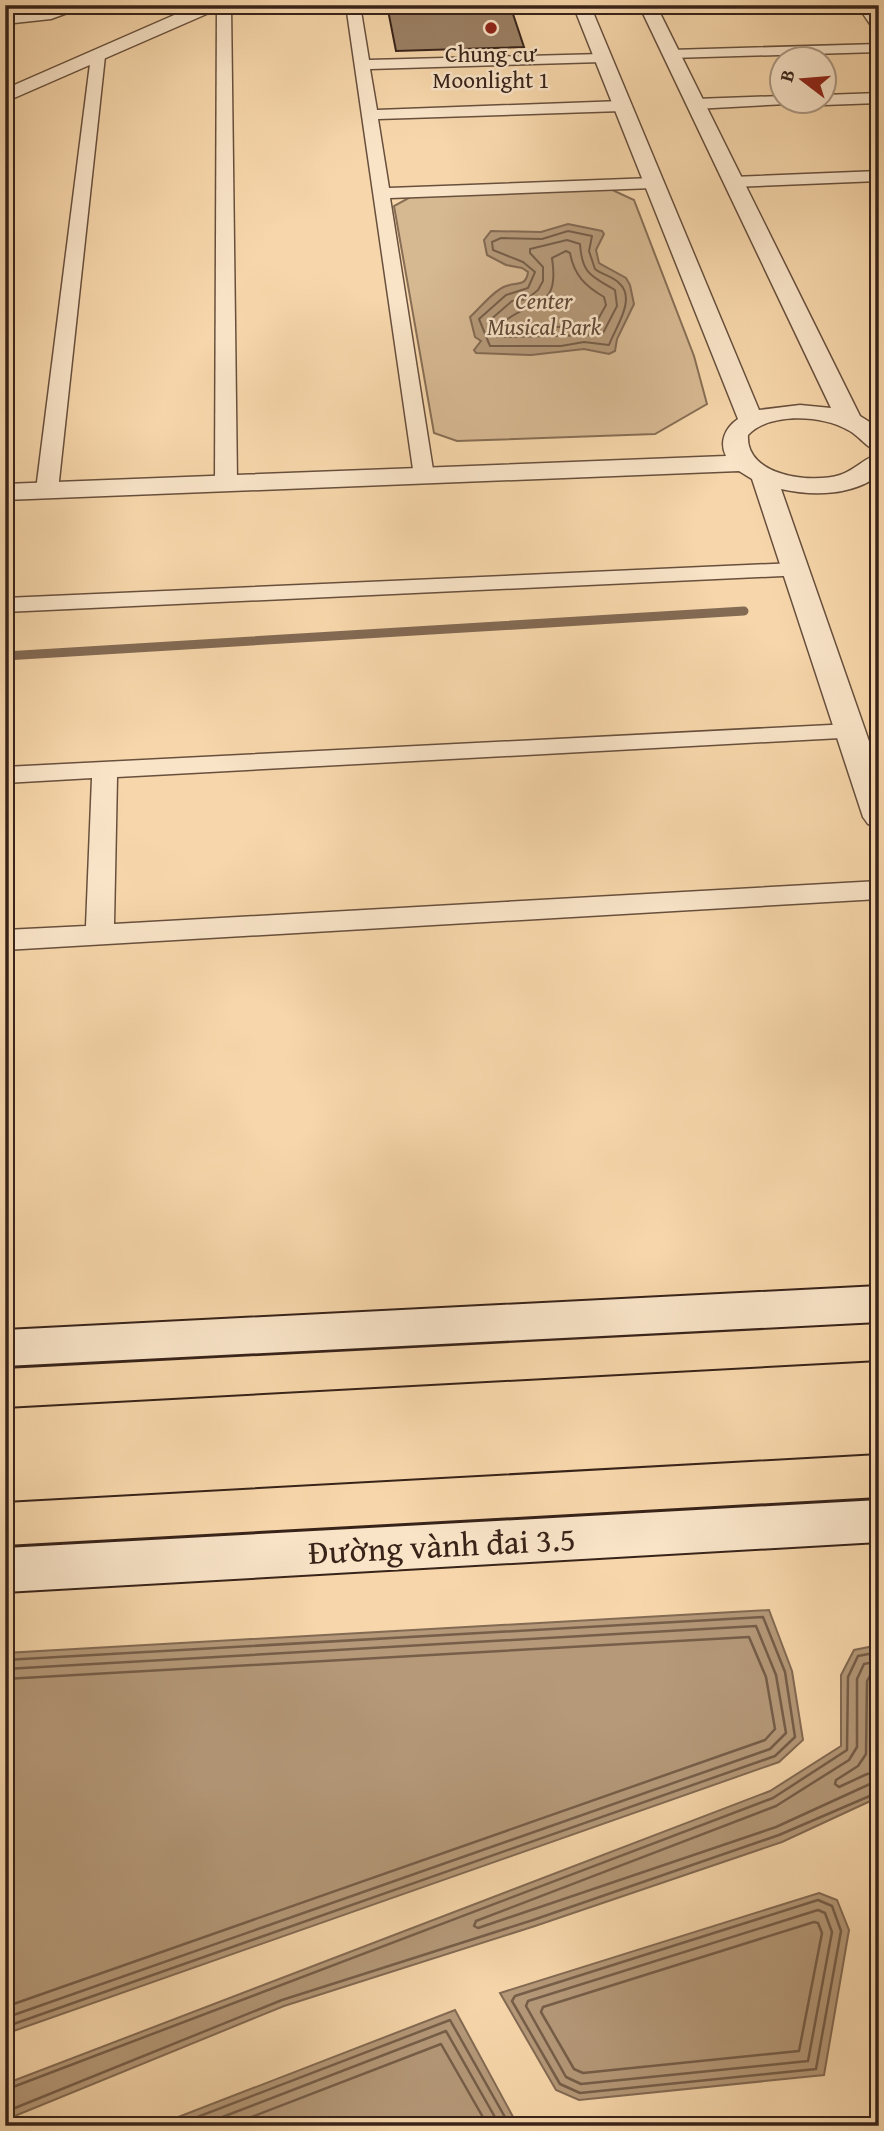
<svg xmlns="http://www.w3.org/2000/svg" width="884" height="2131" viewBox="0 0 884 2131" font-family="'Gentium Book Plus',serif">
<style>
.green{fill:#d6b891;stroke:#876e55;stroke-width:2}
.water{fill:#b59979;stroke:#836a53;stroke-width:2}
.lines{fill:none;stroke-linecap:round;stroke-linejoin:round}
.shore-far1{stroke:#765e49;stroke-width:2}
.shore{stroke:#765e49;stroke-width:2.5}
.stream{stroke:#836a53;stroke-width:9}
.building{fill:#9b8064;stroke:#382319;stroke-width:2}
.minor-casing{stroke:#68503d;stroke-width:3}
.tertiary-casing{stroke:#68503d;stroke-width:3}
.secondary-casing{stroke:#382319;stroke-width:4}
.primary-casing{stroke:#382319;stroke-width:4}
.minor{fill:#f9e4c8;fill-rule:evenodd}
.tertiary{fill:#f9e4c8;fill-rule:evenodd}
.secondary{fill:#f9e4c8;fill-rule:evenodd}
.primary{fill:#f6d6aa;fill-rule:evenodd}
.poi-dot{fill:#8f2418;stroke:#f9e4c8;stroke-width:2.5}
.labels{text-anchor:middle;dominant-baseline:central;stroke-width:5;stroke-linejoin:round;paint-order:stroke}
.far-poi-label{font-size:23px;fill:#382319;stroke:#f9e4c8}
.far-park-label{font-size:23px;font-style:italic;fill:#604837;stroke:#f9e4c8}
.near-street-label{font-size:33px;fill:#382319;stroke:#f9e4c8}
</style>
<rect width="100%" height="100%" fill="#f6d6aa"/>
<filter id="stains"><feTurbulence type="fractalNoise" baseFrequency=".00286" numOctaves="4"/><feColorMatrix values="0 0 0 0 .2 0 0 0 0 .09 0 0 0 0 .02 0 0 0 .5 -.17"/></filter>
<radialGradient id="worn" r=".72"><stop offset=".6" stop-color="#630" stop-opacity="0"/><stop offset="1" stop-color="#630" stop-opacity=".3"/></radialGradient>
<polygon class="green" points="608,188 634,200 694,356 707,404 655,434 457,441 434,433 394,206 414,195"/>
<g class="water">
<path d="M568,224L602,231L604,234L596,250L599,263L626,278L630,285L634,304L617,339L615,351L609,354L584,349L531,355L476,353L474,350L481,341L475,337L470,317C480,308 494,290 506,286C517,282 526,287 528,272L522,268L506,265L487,255L484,240L491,231L541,232Z"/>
<polygon points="769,1610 792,1671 803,1740 779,1762 5,2034 5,1653"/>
<polygon points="879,1645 879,1797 782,1842 535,1926 284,2006 5,2120 5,2084 770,1791 841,1746 841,1675 854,1650"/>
<polygon points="819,1893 837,1900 849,1930 824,2075 579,2100 556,2090 500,1993"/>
<polygon points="455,2010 518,2126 155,2126"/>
</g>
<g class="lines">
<g class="shore-far1">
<path d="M568,231L592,236L589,251L595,269C602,275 613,276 619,283C637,299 615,328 609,345L584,342L561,346H490L479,319L506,295L528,288L535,272L523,262L493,250L492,242L501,238L542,239Z"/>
<path d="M567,240L580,244C582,274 591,276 615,290L617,306L602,335L497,337L489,326V321L512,301L527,299L538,290L543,281V267L530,253V249Z"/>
<path d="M566,251L570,253C574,275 585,286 604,297L606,305L596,323L562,327L506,326L505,321C534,298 560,310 552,258Z"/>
</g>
<g class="shore">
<polyline points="5,1660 763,1617 785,1672 795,1737 775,1756 5,2027"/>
<polyline points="879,1661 864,1664 857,1679 857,1747 849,1760 776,1806 476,1921 474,1926 478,1928 776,1827 870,1784 879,1783"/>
<polyline points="5,1669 756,1626 776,1675 786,1733 770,1749 5,2018"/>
<polyline points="879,1672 871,1674 867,1681 866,1754 858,1766 836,1780 835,1784 839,1787 867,1774 879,1772"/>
<polyline points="5,1679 749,1637 766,1677 775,1729 765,1740 5,2007"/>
<polygon points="818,1900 832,1906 841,1931 816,2069 580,2093 560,2084 512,2001 515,1996"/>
<polygon points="818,1910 825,1913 832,1932 808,2061 581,2084 566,2077 526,2006 528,2001"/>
<polygon points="814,1922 818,1923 822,1933 799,2051 583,2073 574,2069 541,2012 543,2007"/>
<polyline points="5,2090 773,1798 847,1750 848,1677 858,1656 879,1652"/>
<polyline points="5,2112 282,2000 533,1920 779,1835 879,1792"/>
<polyline points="174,2126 450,2020 510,2126"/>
<polyline points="199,2126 446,2031 500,2126"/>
<polyline points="228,2126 441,2044 488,2126"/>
</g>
<polyline class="stream" points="5,656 744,611"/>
</g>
<polygon class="building" points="387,5 510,5 524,47 396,51"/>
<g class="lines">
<g class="minor-casing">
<g id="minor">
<polygon points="67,5 89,5 51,19 5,24 5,16 49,11"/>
<polygon points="217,5 231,5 237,483 233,487 219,487 215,483"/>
<polygon points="346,5 360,5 369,60 602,54 609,58 602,62 370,69 377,110 622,101 630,106 622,111 378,119 389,188 653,178 661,183 653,188 390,198 434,476 431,480 417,480 414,476"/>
<polygon points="857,5 871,5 879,16 879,31 874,30"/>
<polygon points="879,44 879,52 671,58 664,54 671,50"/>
<polygon points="98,52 105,56 58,490 54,494 40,494 36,490 91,56"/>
<polygon points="879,93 879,103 824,105 817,102 824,102 824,95"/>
<polygon points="782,96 782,102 789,102 787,104 695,109 687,104 695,99"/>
<polygon points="879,171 879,181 733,187 725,182 733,177"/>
<polygon points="795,563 803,565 806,570 803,575 5,612 5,598"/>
<polygon points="850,724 859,727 862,732 859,737 117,777 114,924 879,881 879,899 5,950 5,930 86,926 92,778 5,783 5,767"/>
</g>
</g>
<g class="tertiary-casing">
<g id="tertiary">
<polygon points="197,5 220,5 218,9 5,102 5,89"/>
<path d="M573,5H590L759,410L800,405L831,408L639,5H656L860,416L879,428V452C866,448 860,436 848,430C822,415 770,412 748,435C745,476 811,484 840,475C855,470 864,458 879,454V475C852,496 812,496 781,489L879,770V827L868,824L863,817L752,479L739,471L5,500V484L726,456C719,442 725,428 738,419Z"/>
</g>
</g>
<g class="secondary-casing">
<g id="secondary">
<polygon points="879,1286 879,1322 5,1366 5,1330"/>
<polygon points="879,1500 879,1542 5,1592 5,1548"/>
</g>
</g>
<g class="primary-casing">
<g id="primary">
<polygon points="879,1324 879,1360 5,1407 5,1369"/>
<polygon points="879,1455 879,1497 5,1545 5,1503"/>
</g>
</g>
<use href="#minor" class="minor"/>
<use href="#tertiary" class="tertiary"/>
<use href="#secondary" class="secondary"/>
<use href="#primary" class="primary"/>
</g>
<circle class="poi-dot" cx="491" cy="28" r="7"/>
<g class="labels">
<g class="far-poi-label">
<text x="491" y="53">Chung cư<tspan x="491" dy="26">Moonlight 1</tspan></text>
</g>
<g class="far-park-label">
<text x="544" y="300">Center<tspan x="544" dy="26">Musical Park</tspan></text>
</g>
<g class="near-street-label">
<text transform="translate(442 1545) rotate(-3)">Đường vành đai 3.5</text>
</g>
</g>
<rect width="884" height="2131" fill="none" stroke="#f6d6aa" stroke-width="28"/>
<rect x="7" y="7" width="870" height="2117" fill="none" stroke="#382319" stroke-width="3.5"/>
<rect x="14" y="14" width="856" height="2103" fill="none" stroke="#382319" stroke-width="2"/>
<g transform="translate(803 80) rotate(286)"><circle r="33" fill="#f9e4c8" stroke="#ac9782" stroke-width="2"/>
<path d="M0-5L12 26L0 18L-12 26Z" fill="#8f2418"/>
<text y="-10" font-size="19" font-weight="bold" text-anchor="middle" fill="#382319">B</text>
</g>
<rect width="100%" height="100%" filter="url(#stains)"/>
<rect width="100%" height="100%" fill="url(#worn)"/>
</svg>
